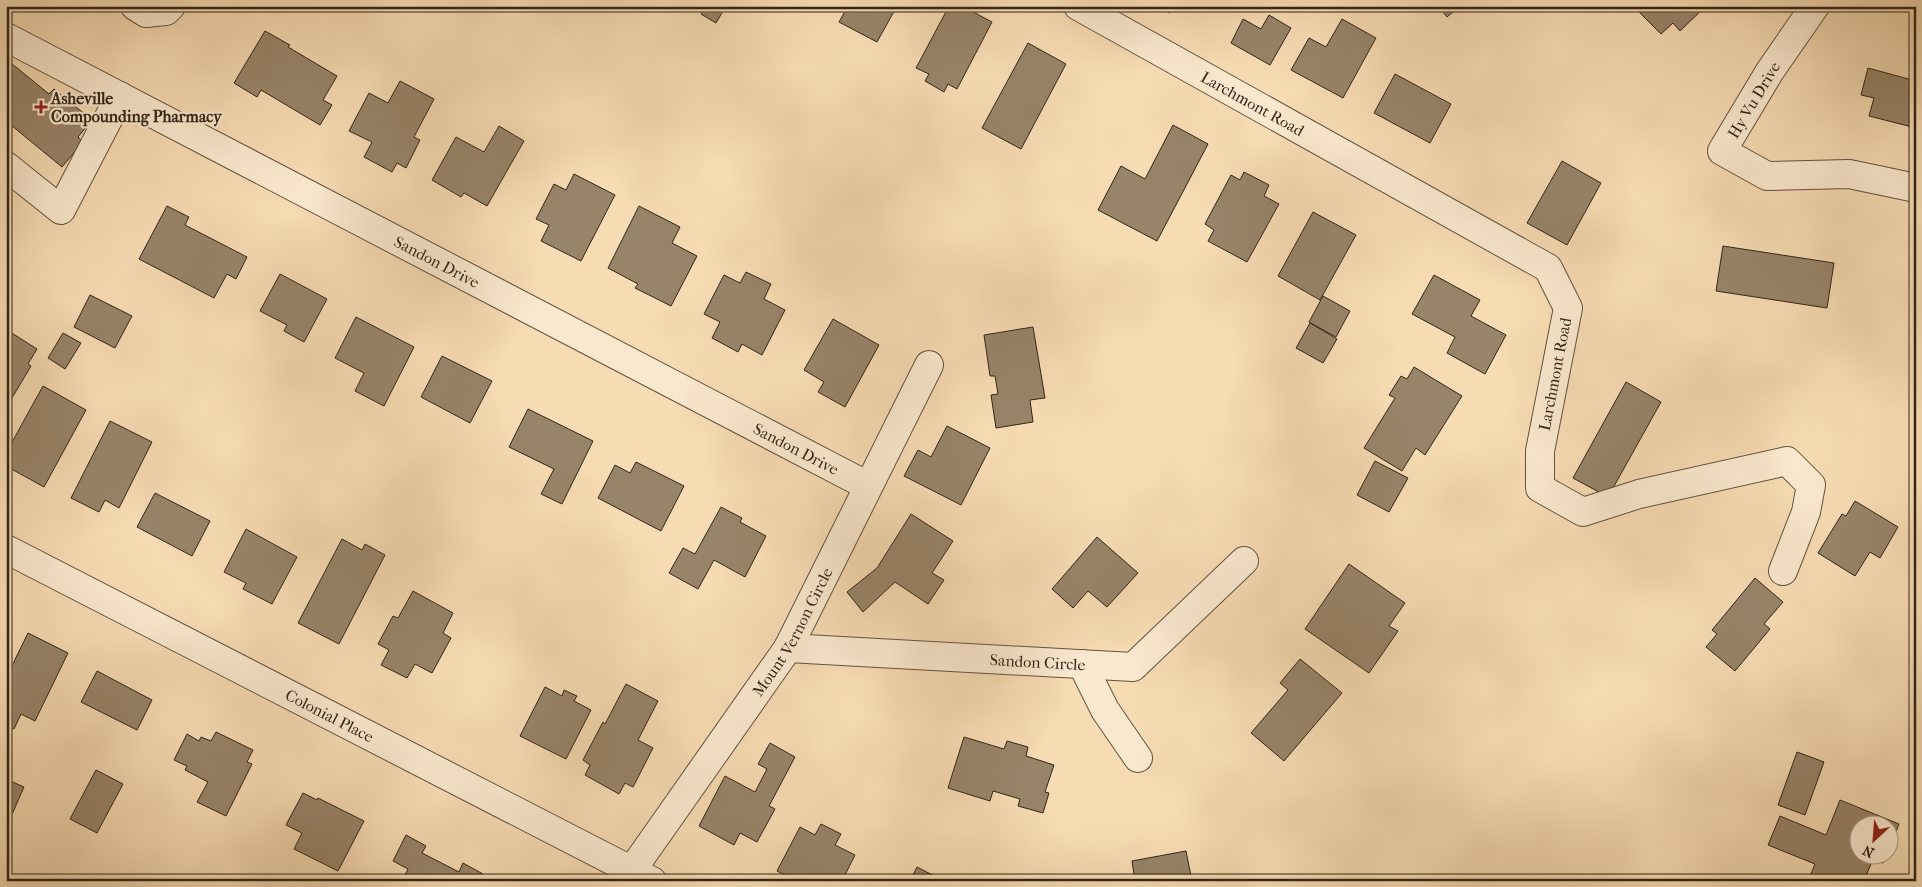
<svg xmlns="http://www.w3.org/2000/svg" width="1922" height="887" viewBox="0 0 1922 887" font-family="'IM FELL French Canon',serif">
<style>
.building{fill:#988469;stroke:#312618}
.lines{fill:none;stroke-linecap:round;stroke-linejoin:round}
.minor-casing{stroke:#62533f;stroke-width:30}
.minor{stroke:#fae8ce;stroke-width:28}
.poi-dot{fill:#8f2418;stroke:#fae8ce;stroke-width:2}
.labels{text-anchor:middle;dominant-baseline:central;stroke-width:4.5;stroke-linejoin:round;paint-order:stroke}
.poi-label{font-size:16px;font-weight:bold;fill:#312618;stroke:#fae8ce;text-anchor:start}
.street-label{font-size:16px;fill:#312618;stroke:#fae8ce}
</style>
<rect width="100%" height="100%" fill="#f7dbb3"/>
<filter id="stains"><feTurbulence type="fractalNoise" baseFrequency=".004" numOctaves="4"/><feColorMatrix values="0 0 0 0 .2 0 0 0 0 .09 0 0 0 0 .02 0 0 0 .5 -.17"/></filter>
<radialGradient id="worn" r=".72"><stop offset=".6" stop-color="#630" stop-opacity="0"/><stop offset="1" stop-color="#630" stop-opacity=".3"/></radialGradient>
<g class="building">
<polygon points="706,6 726,6 716,23 701,14"/>
<polygon points="848,6 897,6 877,42 839,22"/>
<polygon points="949,6 962,6 992,22 957,89 948,84 944,92 925,81 929,74 916,68"/>
<polygon points="1156,6 1174,6 1170,13"/>
<polygon points="1438,6 1460,6 1447,17"/>
<polygon points="1641,6 1706,6 1680,31 1673,23 1661,34 1637,10"/>
<polygon points="1269,15 1291,28 1270,65 1231,43 1243,19 1261,29"/>
<polygon points="1342,19 1376,38 1343,98 1291,70 1309,38 1326,47"/>
<polygon points="265,31 290,45 288,47 337,76 323,100 332,105 320,125 261,90 257,97 234,83"/>
<polygon points="1028,43 1066,64 1021,149 982,128"/>
<polygon points="6,59 49,94 54,89 92,120 78,137 83,142 62,167 11,125 6,125"/>
<polygon points="1868,68 1916,81 1916,128 1869,116 1874,98 1861,95"/>
<polygon points="1395,74 1451,104 1430,143 1374,113"/>
<polygon points="400,81 434,99 414,137 420,140 406,168 397,163 392,172 364,157 372,142 349,131 369,93 388,103"/>
<polygon points="1173,125 1208,144 1157,241 1098,210 1121,166 1145,179"/>
<polygon points="499,126 524,141 487,206 464,193 461,197 432,180 456,137 484,152"/>
<polygon points="1562,161 1601,183 1567,245 1527,223"/>
<polygon points="1244,172 1269,185 1264,196 1279,204 1247,262 1208,241 1214,230 1205,224 1231,175 1240,180"/>
<polygon points="574,174 615,195 581,261 541,241 549,225 536,219 554,184 566,190"/>
<polygon points="167,206 189,217 185,225 247,257 236,279 227,274 214,298 139,259"/>
<polygon points="639,206 680,227 672,243 697,256 671,306 635,288 638,284 608,268"/>
<polygon points="1313,212 1356,235 1320,300 1278,276"/>
<polygon points="1723,246 1834,263 1827,308 1716,291"/>
<polygon points="746,272 771,284 764,299 785,310 762,355 742,344 738,352 712,338 720,322 704,314 724,275 740,283"/>
<polygon points="280,274 327,299 304,342 284,331 287,325 260,311"/>
<polygon points="1434,275 1480,300 1471,316 1506,335 1485,374 1447,353 1455,337 1412,314"/>
<polygon points="90,295 132,316 115,348 74,327"/>
<polygon points="1323,296 1350,311 1336,337 1309,322"/>
<polygon points="356,317 414,347 384,406 355,391 364,373 335,358"/>
<polygon points="833,319 879,345 845,407 818,392 824,382 804,370"/>
<polygon points="1310,323 1337,339 1323,363 1296,348"/>
<polygon points="1033,327 1045,398 1030,400 1033,422 996,428 991,395 998,394 995,376 990,376 984,335"/>
<polygon points="7,330 37,349 28,364 31,366 6,408"/>
<polygon points="63,333 81,343 65,369 48,358"/>
<polygon points="442,356 492,381 470,423 421,397"/>
<polygon points="1414,367 1462,396 1425,455 1416,448 1402,471 1364,448 1395,398 1389,395 1401,376 1407,379"/>
<polygon points="1626,382 1661,402 1608,497 1573,478"/>
<polygon points="43,386 86,410 44,487 6,466 6,453"/>
<polygon points="528,409 593,441 562,504 541,494 554,469 509,447"/>
<polygon points="110,421 152,442 119,508 105,500 99,512 71,498"/>
<polygon points="947,426 990,448 961,505 904,476 918,450 931,457"/>
<polygon points="1375,461 1408,478 1389,512 1357,495"/>
<polygon points="636,462 684,486 661,531 598,498 615,465 630,473"/>
<polygon points="155,493 210,521 192,556 137,527"/>
<polygon points="1855,501 1898,527 1880,558 1870,552 1855,576 1818,553 1842,514 1846,516"/>
<polygon points="721,507 742,518 740,522 766,536 745,577 714,560 698,589 669,573 683,548 695,554"/>
<polygon points="911,514 953,541 932,573 944,580 928,604 895,582 863,612 847,592 877,568"/>
<polygon points="246,529 297,557 272,604 243,589 246,583 224,572"/>
<polygon points="1097,537 1138,573 1107,607 1088,591 1073,608 1052,589"/>
<polygon points="342,539 362,550 365,544 385,555 339,644 298,623"/>
<polygon points="1349,564 1405,603 1389,626 1398,631 1369,673 1305,629"/>
<polygon points="1755,578 1783,602 1764,624 1770,629 1735,671 1706,647 1717,634 1712,630"/>
<polygon points="413,591 453,613 443,633 451,638 432,673 415,664 407,678 381,665 389,650 378,644 393,616 398,618"/>
<polygon points="28,633 68,653 35,721 21,714 14,729 6,725 6,678"/>
<polygon points="1300,659 1342,693 1284,761 1251,733 1288,690 1280,683"/>
<polygon points="97,671 152,700 137,730 81,702"/>
<polygon points="626,684 658,701 638,740 653,748 633,787 625,783 619,794 585,775 590,765 583,760 603,722 605,724"/>
<polygon points="545,687 562,696 564,690 577,696 574,701 591,710 566,759 520,736"/>
<polygon points="216,732 253,750 247,762 252,764 226,816 197,802 208,782 185,770 187,766 174,760 187,734 199,741 201,737 211,741"/>
<polygon points="964,737 1004,749 1007,741 1028,747 1026,756 1054,765 1045,792 1049,793 1043,813 1018,806 1020,799 993,791 990,801 948,788"/>
<polygon points="770,743 795,757 769,806 775,809 757,842 740,833 734,845 699,826 725,776 755,792 767,769 758,764"/>
<polygon points="1797,752 1824,762 1805,815 1778,805"/>
<polygon points="96,770 123,784 97,833 70,819"/>
<polygon points="6,779 24,787 10,819 6,817"/>
<polygon points="303,793 317,800 318,798 364,821 338,871 294,849 302,833 286,825"/>
<polygon points="1840,800 1899,824 1890,847 1890,824 1860,824 1860,854 1887,854 1883,863 1873,859 1864,881 1808,881 1815,864 1768,845 1780,816 1826,835"/>
<polygon points="821,824 841,834 835,845 855,855 842,881 796,881 777,871 800,827 815,835"/>
<polygon points="406,835 426,846 422,853 459,872 463,863 483,874 480,881 402,881 408,869 393,861"/>
<polygon points="1186,851 1192,881 1135,881 1132,861"/>
<polygon points="917,867 944,881 910,881"/>
</g>
<g class="lines">
<g class="minor-casing">
<g id="minor">
<polyline points="135,6 146,13 166,11 171,6"/>
<path id="s1" d="M1078,6L1548,268L1568,308L1540,451V488L1583,512L1639,494L1787,461L1811,485L1806,512L1783,571"/>
<polyline points="1815,6 1770,71 1722,151 1767,176 1849,174 1916,188"/>
<path id="s2" d="M6,37L868,486"/>
<polyline points="6,166 61,210 120,96"/>
<path id="s3" d="M6,549L652,881"/>
<path id="s4" d="M788,648L1133,667L1244,561"/>
<polyline points="1082,664 1105,710 1138,758"/>
<path id="s5" d="M626,881L632,870L788,648L929,365"/>
</g>
</g>
<use href="#minor" class="minor"/>
</g>
<path class="poi-dot" d="M38.5 99.5h5v5h5v5h-5v5h-5v-5h-5v-5h5z"/>
<g class="labels">
<g class="poi-label">
<text x="51" y="98">Asheville<tspan x="51" dy="18">Compounding Pharmacy</tspan></text>
</g>
<g class="street-label">
<text transform="translate(1754 100) rotate(-59)">Hy Vu Drive</text>
<text stroke="none"><textPath href="#s1" startOffset="200">Larchmont Road</textPath></text>
<text stroke="none"><textPath href="#s2" startOffset="486">Sandon Drive</textPath></text>
<text transform="translate(1555 374) rotate(-79)">Larchmont Road</text>
<text stroke="none"><textPath href="#s2" startOffset="891">Sandon Drive</textPath></text>
<text stroke="none"><textPath href="#s5" startOffset="300">Mount Vernon Circle</textPath></text>
<text stroke="none"><textPath href="#s4" startOffset="250">Sandon Circle</textPath></text>
<text stroke="none"><textPath href="#s3" startOffset="364">Colonial Place</textPath></text>
</g>
</g>
<rect width="1922" height="887" fill="none" stroke="#f7dbb3" stroke-width="25"/>
<rect x="8" y="8" width="1907" height="872" fill="none" stroke="#312618" stroke-width="2.5"/>
<rect x="12" y="12" width="1897" height="862" fill="none" stroke="#312618"/>
<g transform="translate(1874 840) rotate(206)"><circle r="24" fill="#fae8ce" stroke="#aa9a85"/>
<path d="M0-4L9 19L0 12L-9 19Z" fill="#8f2418"/>
<text y="-8" font-size="14" font-weight="bold" text-anchor="middle" fill="#312618">N</text>
</g>
<rect width="100%" height="100%" filter="url(#stains)"/>
<rect width="100%" height="100%" fill="url(#worn)"/>
</svg>
